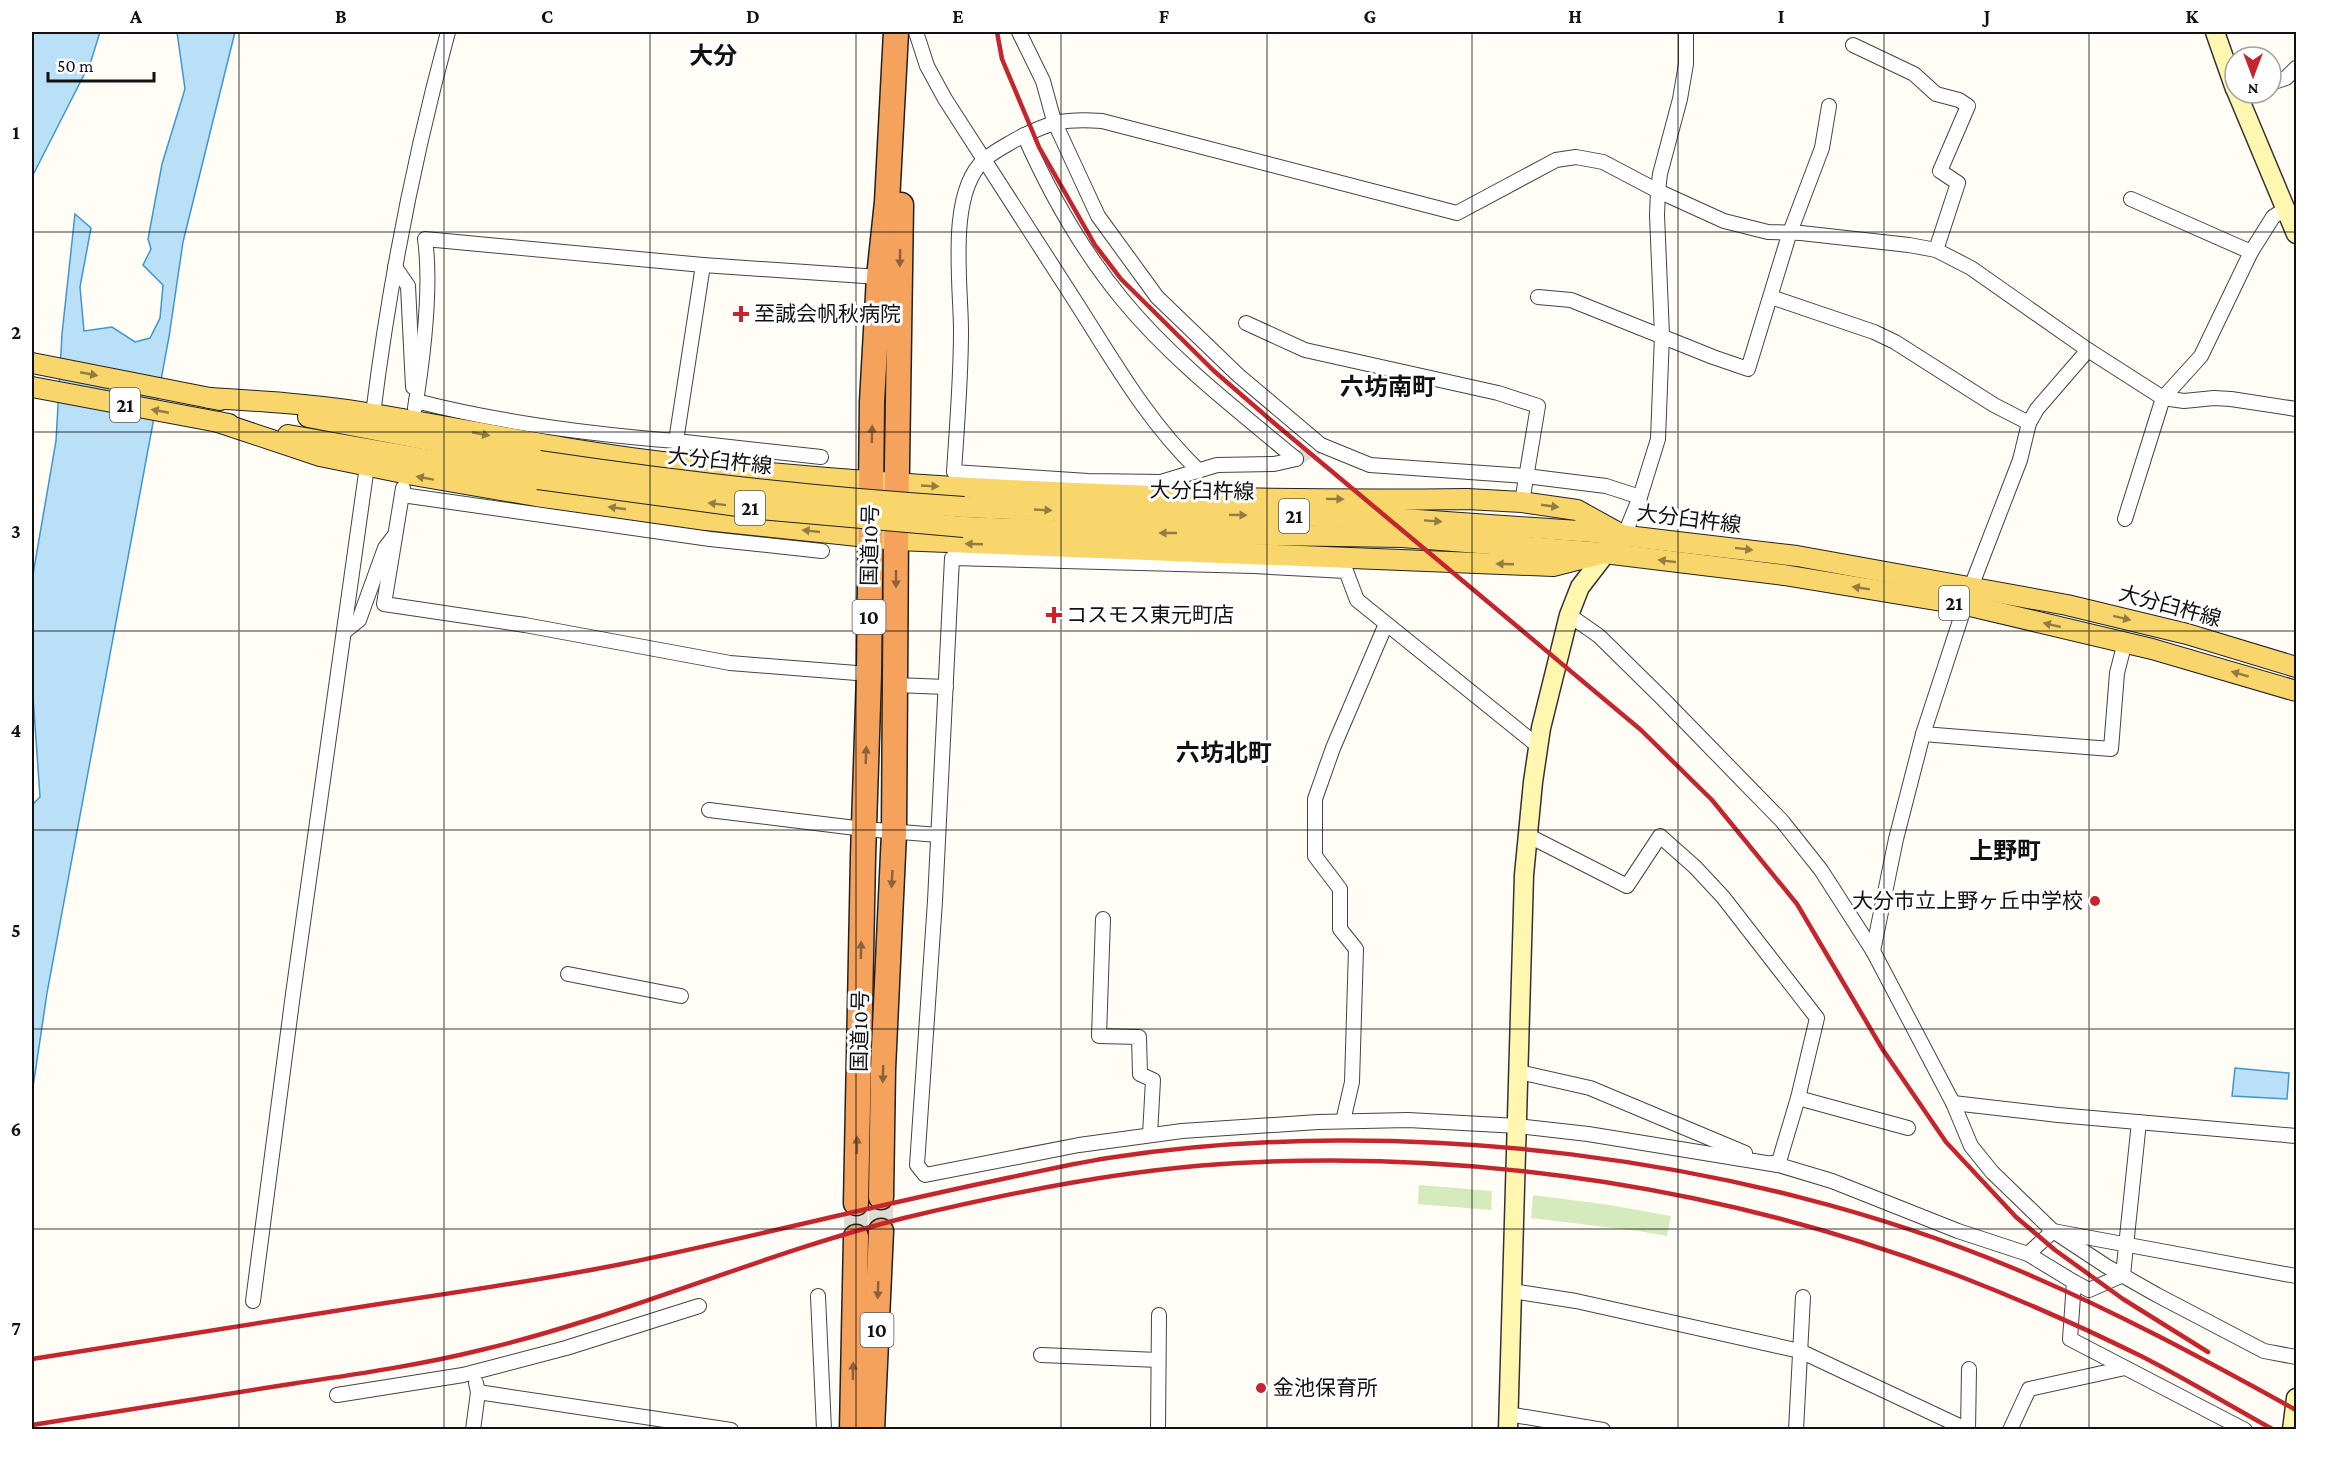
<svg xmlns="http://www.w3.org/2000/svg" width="2328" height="1461" viewBox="0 0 2328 1461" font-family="'Crimson Pro','Noto Sans JP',serif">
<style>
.green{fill:#d5ebbd}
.water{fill:#b9e0f7;stroke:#3f96cf;stroke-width:1.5}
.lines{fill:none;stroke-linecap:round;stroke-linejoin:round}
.street-tunnel{stroke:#dbdad3;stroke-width:14;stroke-dasharray:14 7;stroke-linecap:butt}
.highway-tunnel{stroke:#dbdad3;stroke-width:24;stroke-dasharray:24 12;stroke-linecap:butt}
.street-casing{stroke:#444;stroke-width:16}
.secondary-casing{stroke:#333;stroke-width:21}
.primary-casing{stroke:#222;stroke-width:22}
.highway-casing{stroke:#222;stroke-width:27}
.street{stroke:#fff;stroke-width:14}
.secondary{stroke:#fff6b0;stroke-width:18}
.primary{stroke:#f9d66b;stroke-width:20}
.highway{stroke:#f5a25d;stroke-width:24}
.rail{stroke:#c4262e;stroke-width:4.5}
.primary-bridge-casing{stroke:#222;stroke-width:22;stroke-linecap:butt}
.primary-bridge{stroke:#f9d66b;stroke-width:20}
.oneway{fill:#8e613b}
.oneway2{fill:#917d42}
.grid{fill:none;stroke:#111;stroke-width:1.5;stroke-opacity:0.55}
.poi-dot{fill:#c4262e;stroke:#fff;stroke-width:2}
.labels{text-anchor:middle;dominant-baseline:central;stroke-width:6;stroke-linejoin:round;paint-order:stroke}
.shield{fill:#fff;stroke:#585858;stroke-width:1.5}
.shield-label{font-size:20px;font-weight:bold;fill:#111}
.poi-label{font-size:21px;fill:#111;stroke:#fff;text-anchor:start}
.street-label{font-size:21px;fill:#111;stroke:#fff}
.quarter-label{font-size:24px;font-weight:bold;fill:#111;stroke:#fff}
.neatline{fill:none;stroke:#111;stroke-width:2}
.grid-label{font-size:20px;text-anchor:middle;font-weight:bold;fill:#111}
</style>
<rect width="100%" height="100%" fill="#fffdf5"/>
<g class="green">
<polygon points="1419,1185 1492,1191 1491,1210 1418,1204"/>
<polygon points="1533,1195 1610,1205 1671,1216 1667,1236 1638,1231 1531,1218"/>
</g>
<g class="water">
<polygon points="32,32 100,32 91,61 32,177"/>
<polygon points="177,32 235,32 183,242 169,337 47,993 32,1094 32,805 40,797 32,682 32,580 56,441 62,334 75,214 91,228 80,287 84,331 112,327 135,342 150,338 160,318 163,285 143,265 151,249 148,239 162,164 185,89"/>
<polygon points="2235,1068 2289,1073 2287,1099 2232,1096"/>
</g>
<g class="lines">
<polyline class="street-tunnel" points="1296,459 1321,445"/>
<g class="highway-tunnel">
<polyline points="881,1231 881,1197"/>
<polyline points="856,1237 856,1203"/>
</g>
<g class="street-casing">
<g id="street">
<path d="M916,32L927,66L945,99C989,167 1033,235 1077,304C1114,362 1148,422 1198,470"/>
<polyline points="1019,32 1043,81 1054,121 1098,216 1157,297 1238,375 1321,445 1370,465 1526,476 1606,486 1640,497"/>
<polyline points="1853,45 1914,74 1936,94 1959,100 1968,106 1940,171 1958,183 1936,250"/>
<polyline points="2271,83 2286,78 2296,68"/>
<path d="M1024,135C1050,194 1081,249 1122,299C1172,360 1236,409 1296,459"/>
<polyline points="2131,199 2251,252"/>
<polyline points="703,265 676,441 821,457"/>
<polyline points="395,267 408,286 413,387"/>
<polyline points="1538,297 1571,300 1713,357 1748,369 1789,235 1822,148 1829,106"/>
<polyline points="1771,297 1874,332 1895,342 1994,405 2029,423"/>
<polyline points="1246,323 1305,350 1498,393 1538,406 1522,502"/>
<path d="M416,401C501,423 589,434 676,441L690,465"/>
<path d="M415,408C423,358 432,289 425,239L703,265L879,277"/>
<path d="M373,414C389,285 414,157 448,32"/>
<path d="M1296,459L1274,464L1217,465L1161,482L1088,481L954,472C957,425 961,378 961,331C961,284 947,194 984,160C993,152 1005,146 1015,140C1049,122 1064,118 1102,121L1457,213L1556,160L1576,157L1603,162L1658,191L1724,221L1768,232L1801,233L1909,245L1936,250L1971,268L2088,350L2163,398L2184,401L2214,398L2231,399L2296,409"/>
<polyline points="403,488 384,604 525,625 730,663 869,674"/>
<polyline points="402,495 710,539 822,551"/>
<polyline points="2125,519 2163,398 2201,356 2251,252 2273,217 2285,209"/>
<polyline points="1624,536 1640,497 1658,439 1662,335 1657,215 1658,191 1660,174 1680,99 1686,64 1686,32"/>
<polyline points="1569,615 1599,636 1663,699 1782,821 1821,870 1873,951 1953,1103 1971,1146 1992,1172 2053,1231 2106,1266 2157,1295 2264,1351 2296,1357"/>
<polyline points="344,632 359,620 385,548 395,535"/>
<polyline points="895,685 946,687"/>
<polyline points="1923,734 2111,749 2117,673 2125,642"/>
<polyline points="709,810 864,829 938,835"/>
<polyline points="1527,835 1627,886 1660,836 1695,867 1723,897 1817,1018 1798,1098 1778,1165 1588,1134 1518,1126 1408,1120 1318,1122 1182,1131 1079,1145 925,1175 917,1165 935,901 952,558 1254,566 1346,571 1357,600 1538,746"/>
<polyline points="1103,919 1099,1036 1139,1037 1140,1074 1153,1080 1150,1135"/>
<polyline points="1873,951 1896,839 1923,734 1971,587 2020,460 2029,423 2037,409 2088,350"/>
<polyline points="568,974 681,996"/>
<polyline points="1519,1072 1590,1088 1745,1153"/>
<polyline points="1798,1098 1908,1128"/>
<polyline points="1953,1103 2058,1115 2296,1136"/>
<polyline points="1343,1121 1352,1082 1356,949 1340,929 1340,889 1315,856 1315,799 1333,748 1386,624"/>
<polyline points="1772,1163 1832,1181 1958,1231 2028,1254 2053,1231 2296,1276"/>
<polyline points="2028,1254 2074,1282 2070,1339 2245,1430"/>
<polyline points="2074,1282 2089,1290 2123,1275 2139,1122"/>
<polyline points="1512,1291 1576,1301 1800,1351 1968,1430"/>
<polyline points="818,1296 824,1430"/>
<polyline points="253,1301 293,994 367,466"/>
<polyline points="1041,1355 1158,1360"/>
<polyline points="478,1392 731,1430"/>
<polyline points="337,1395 463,1375 566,1348 699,1306"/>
<polyline points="1508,1414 1603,1430"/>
<polyline points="473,1430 478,1392 476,1383"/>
<polyline points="1158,1430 1159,1315"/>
<polyline points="1796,1430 1803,1297"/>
<polyline points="1968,1430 1969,1369"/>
<polyline points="2010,1430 2029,1389 2125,1368"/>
</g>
</g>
<g class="secondary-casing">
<g id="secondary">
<polyline points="2215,32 2235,89"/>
<polyline points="2237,93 2296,234"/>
<polyline points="1508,1430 1524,875 1533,782 1541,728 1569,615 1580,587 1610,548"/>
<polyline points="2292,1430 2296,1398"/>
</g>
</g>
<g class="primary-casing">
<g id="primary">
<polyline points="32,363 220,400"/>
<polyline points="32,387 229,424"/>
<path d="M209,398C260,401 311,404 361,412C468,429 573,453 680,464C942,492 1204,502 1467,499L1522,502L1577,510L1624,536"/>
<polyline points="308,417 539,461"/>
<polyline points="218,422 320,456 413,475 536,496 706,520 896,540 1553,566 1604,553"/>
<polyline points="288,435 538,479"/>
<polyline points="964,507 1134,514 1321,516 1403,519 1593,532 1797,556 2067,605 2187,634 2296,667"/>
<polyline points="964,527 1133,533 1402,537 1604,553 1784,575 1966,605 2152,649 2296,691"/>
</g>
</g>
<g class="highway-casing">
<g id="highway">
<polyline points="881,1197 883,1069 894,833 896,531 901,205"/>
<polyline points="856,1203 863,857 869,674 872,402 879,277 887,202 896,32"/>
<polyline points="852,1430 856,1237"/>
<polyline points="872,1430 881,1231"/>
</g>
</g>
<use href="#street" class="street"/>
<use href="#secondary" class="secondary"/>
<use href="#primary" class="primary"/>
<use href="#highway" class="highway"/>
<g class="rail">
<polyline points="997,32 1002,59 1039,147 1095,245 1121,279 1214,371 1274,423 1641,730 1712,800 1797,904 1883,1050 1946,1142 2016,1217 2055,1250 2123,1299 2208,1352"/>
<path d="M32,1359C147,1340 263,1322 379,1304C460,1292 542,1280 622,1264C753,1237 881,1204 1012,1177C1046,1170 1080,1162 1115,1157C1402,1114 1745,1156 2013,1268C2111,1309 2204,1359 2296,1410"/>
<path d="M32,1425C120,1411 208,1397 297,1383C358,1374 420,1365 481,1350C625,1316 761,1254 904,1218C1013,1192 1126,1169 1238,1163C1483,1150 1730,1189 1959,1276C2021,1300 2082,1327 2141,1356C2186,1379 2229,1405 2274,1430"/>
</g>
<g class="primary-bridge-casing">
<g id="primary-bridge">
<path d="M539,461C680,482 822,498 964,507"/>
<polyline points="538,479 760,509 964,527"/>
</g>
</g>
<use href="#primary-bridge" class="primary-bridge"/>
</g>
<defs><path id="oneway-solid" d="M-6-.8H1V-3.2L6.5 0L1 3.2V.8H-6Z" transform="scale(1.5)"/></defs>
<g class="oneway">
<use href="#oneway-solid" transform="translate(900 258) rotate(91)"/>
<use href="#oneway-solid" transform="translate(872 434) rotate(-89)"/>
<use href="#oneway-solid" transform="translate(896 579) rotate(90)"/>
<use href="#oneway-solid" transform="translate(866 755) rotate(-88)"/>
<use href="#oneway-solid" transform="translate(892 879) rotate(93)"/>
<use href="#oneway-solid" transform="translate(861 950) rotate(-89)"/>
<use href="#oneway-solid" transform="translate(883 1074) rotate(91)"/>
<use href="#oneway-solid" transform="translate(857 1145) rotate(-89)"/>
<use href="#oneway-solid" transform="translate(878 1290) rotate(92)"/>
<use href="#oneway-solid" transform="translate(853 1371) rotate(-89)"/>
</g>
<g class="oneway2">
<use href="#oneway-solid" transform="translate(89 374) rotate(11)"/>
<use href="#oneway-solid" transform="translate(160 411) rotate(-169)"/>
<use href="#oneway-solid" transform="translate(481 434) rotate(11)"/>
<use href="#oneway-solid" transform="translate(425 478) rotate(-170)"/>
<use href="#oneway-solid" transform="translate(930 486) rotate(3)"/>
<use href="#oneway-solid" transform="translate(1335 499) rotate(1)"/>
<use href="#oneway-solid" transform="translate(717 504) rotate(-173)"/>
<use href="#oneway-solid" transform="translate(1550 506) rotate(8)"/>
<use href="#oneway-solid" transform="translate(617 508) rotate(-172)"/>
<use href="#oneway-solid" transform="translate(1043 510) rotate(3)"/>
<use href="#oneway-solid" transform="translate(1238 515) rotate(1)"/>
<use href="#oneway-solid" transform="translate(1433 521) rotate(4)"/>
<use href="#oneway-solid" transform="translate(811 531) rotate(-174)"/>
<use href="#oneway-solid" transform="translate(1168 533) rotate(-180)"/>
<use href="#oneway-solid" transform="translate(974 544) rotate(-178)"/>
<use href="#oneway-solid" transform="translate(1744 549) rotate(7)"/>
<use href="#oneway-solid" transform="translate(1667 561) rotate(-173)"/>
<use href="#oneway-solid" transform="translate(1505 564) rotate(-178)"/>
<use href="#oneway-solid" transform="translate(1861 588) rotate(-171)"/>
<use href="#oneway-solid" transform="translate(2122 618) rotate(14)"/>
<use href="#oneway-solid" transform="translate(2052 625) rotate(-167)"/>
<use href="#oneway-solid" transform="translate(2240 674) rotate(-164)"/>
</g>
<path class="grid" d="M239,32V1430M444,32V1430M650,32V1430M856,32V1430M1061,32V1430M1267,32V1430M1472,32V1430M1678,32V1430M1884,32V1430M2089,32V1430M32,232H2296M32,432H2296M32,631H2296M32,830H2296M32,1029H2296M32,1229H2296"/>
<g class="poi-dot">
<path d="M738 305h6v6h6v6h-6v6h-6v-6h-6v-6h6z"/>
<path d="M1051 606h6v6h6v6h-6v6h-6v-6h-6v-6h6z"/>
<circle cx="2095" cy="901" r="6"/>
<circle cx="1261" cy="1388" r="6"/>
</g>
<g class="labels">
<g class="shield">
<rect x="110" y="388" width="30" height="34" rx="4.5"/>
<rect x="735" y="491" width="30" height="34" rx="4.5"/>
<rect x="1279" y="499" width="30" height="34" rx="4.5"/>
<rect x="1939" y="586" width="30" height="34" rx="4.5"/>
<rect x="852.5" y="600" width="33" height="34" rx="4.5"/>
<rect x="860.5" y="1313" width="33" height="34" rx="4.5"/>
</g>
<g class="shield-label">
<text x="125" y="405">21</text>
<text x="750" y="508">21</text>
<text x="1294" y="516">21</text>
<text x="1954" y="603">21</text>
<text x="869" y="617">10</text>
<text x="877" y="1330">10</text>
</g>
<g class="poi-label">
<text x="754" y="314">至誠会帆秋病院</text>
<text x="1066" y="615">コスモス東元町店</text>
<text x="2083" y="901" text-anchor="end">大分市立上野ヶ丘中学校</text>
<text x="1273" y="1388">金池保育所</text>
</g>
<g class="street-label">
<text transform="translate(720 461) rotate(6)">大分臼杵線</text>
<text transform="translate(1202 491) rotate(1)">大分臼杵線</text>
<text transform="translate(1689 519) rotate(7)">大分臼杵線</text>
<text transform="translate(870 545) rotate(-89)">国道10号</text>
<text transform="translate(2170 606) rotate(15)">大分臼杵線</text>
<text transform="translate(860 1031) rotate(-89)">国道10号</text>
</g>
<g class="quarter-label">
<text x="713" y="55">大分</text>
<text x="1388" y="386">六坊南町</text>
<text x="1224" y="752">六坊北町</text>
<text x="2005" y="850">上野町</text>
</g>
</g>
<rect width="2328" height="1461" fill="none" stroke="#ffffff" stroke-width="66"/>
<g transform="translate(2253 75) rotate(180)"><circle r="28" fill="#ffffff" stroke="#a0a0a0" stroke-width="1.5"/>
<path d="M0-4.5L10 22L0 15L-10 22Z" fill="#c4262e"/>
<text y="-9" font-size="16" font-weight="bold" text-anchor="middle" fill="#111111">N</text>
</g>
<path d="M48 72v9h106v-9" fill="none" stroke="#111111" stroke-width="3"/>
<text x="57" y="72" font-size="18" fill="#111111" stroke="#ffffff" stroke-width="4.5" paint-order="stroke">50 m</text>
<rect x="33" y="33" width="2262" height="1395" class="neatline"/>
<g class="grid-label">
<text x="136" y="23">A</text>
<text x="341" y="23">B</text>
<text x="547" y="23">C</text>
<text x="753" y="23">D</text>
<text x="958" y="23">E</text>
<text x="1164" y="23">F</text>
<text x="1370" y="23">G</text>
<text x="1575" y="23">H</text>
<text x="1781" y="23">I</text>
<text x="1987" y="23">J</text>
<text x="2192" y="23">K</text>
<text x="16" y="139">1</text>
<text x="16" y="339">2</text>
<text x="16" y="538">3</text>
<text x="16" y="737">4</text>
<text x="16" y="937">5</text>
<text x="16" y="1136">6</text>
<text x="16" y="1335">7</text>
</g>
</svg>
